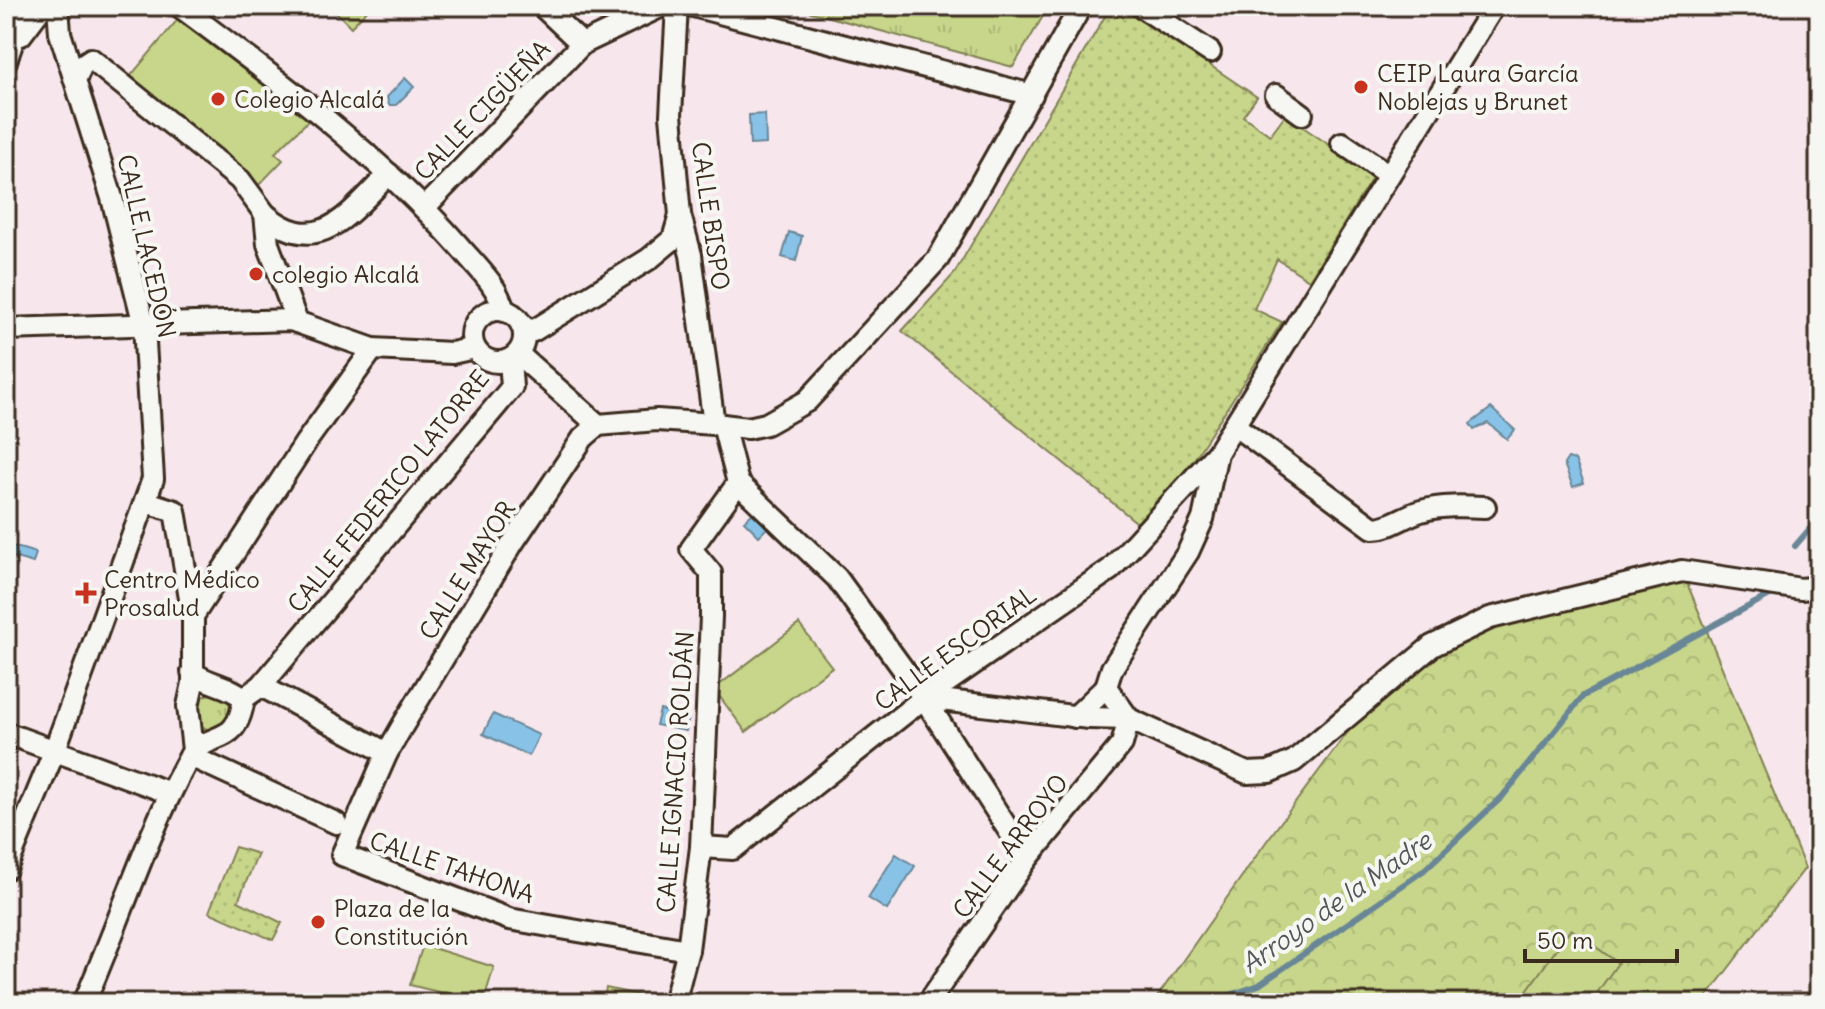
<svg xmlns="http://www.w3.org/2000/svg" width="1825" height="1009" viewBox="0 0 1825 1009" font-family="Delius,sans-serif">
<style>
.grass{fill:url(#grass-dots);stroke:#818054;stroke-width:2}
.forest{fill:url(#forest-crowns);stroke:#818054;stroke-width:2}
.park{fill:url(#park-tufts);stroke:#818054;stroke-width:2}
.pitch{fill:#c7d68a;stroke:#818054;stroke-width:2}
.water{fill:#88c3e7;stroke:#698697;stroke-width:2}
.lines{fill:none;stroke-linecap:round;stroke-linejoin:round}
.stream{stroke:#698697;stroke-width:6}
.minor-casing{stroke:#3b2a1e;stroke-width:26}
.minor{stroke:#f6f6f2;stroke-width:20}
.poi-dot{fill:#c8321e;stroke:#f6f6f2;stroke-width:3}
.labels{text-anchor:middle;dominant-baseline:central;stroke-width:8;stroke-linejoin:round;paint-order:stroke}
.poi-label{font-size:24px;fill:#3b2a1e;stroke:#f6f6f2;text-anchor:start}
.street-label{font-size:24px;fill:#3b2a1e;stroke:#f6f6f2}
.water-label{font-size:26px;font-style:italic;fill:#52585a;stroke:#f6f6f2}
</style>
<defs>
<pattern id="grass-dots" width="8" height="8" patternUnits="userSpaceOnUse" patternTransform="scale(2)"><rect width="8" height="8" fill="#c7d68a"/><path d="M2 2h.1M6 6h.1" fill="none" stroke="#acb877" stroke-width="1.8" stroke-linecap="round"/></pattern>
<pattern id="forest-crowns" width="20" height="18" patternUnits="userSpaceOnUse" patternTransform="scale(2)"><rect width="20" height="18" fill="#c7d68a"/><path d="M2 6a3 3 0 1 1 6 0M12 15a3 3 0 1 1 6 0" fill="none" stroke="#acb877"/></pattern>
<pattern id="park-tufts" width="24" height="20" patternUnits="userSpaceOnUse" patternTransform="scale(2)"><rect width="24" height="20" fill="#c7d68a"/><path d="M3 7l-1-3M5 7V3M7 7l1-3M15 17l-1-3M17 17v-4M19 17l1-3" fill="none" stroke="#acb877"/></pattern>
</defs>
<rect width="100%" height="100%" fill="#f7e7ed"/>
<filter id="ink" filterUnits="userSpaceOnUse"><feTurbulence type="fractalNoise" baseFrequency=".0125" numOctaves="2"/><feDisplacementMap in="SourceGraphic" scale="16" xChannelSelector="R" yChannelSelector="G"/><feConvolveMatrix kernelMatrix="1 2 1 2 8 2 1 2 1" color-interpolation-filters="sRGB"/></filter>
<g filter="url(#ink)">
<g class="grass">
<polygon points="1111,6 1122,6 1257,97 1243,116 1270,135 1285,115 1374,175 1309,280 1277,259 1254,309 1282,322 1195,458 1141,526 902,331 954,274"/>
<polygon points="235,847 258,854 238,901 282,923 273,940 209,912"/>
</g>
<polygon class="forest" points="1682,571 1805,868 1702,1003 1153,1003 1266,842 1385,682 1432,646"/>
<g class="park">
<polygon points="789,6 1049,6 1013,67"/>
<circle cx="213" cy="712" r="18"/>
</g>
<g class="pitch">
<polygon points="330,6 371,6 351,27"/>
<polygon points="178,19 310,119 275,153 283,160 259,185 128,79"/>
<polygon points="799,624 832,667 746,732 714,689"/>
<polygon points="1571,929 1618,963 1590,1003 1518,1003"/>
<polygon points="423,945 494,967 483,1003 410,985"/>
<polygon points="606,988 662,1000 661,1003 603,1003"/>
</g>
<g class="water">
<polygon points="405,78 414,87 396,105 389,105 387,97"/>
<polygon points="765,114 766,144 750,145 749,115"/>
<polygon points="789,232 802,236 796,261 782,257"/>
<polygon points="1491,408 1515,430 1507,439 1488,423 1474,430 1470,424"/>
<polygon points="1568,458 1575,460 1584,483 1573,487 1564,464"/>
<polygon points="753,513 767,528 759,536 744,521"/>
<polygon points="9,545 36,553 33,563 6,555"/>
<polygon points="660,710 689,717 686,731 656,725"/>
<polygon points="493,714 539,735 529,756 483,734"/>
<polygon points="896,854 915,866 887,910 868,898"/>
</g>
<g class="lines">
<g class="stream">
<polyline points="1795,546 1819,518"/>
<polyline points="1207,1003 1259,985 1423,871 1502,797 1583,696 1777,591"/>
</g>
<g class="minor-casing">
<g id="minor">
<path d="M179,6C277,79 378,154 459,246C477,267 497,284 504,311"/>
<polyline points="542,6 582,44"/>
<polyline points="677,6 671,115 680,215 691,255 714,424 748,428 766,424 807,401 938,259 1081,6"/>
<polyline points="693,6 1032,95"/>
<polyline points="1140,6 1210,52"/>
<polyline points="21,35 43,6"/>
<polyline points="6,61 25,6"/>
<polyline points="76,78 82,65 91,59 240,180 265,214 268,244 297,322"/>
<polyline points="1276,95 1302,114"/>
<polyline points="1342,143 1389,175"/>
<polyline points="425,207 582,44 662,6"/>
<path d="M265,214C319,260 350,212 389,174"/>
<circle cx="498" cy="336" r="26"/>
<polyline points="522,326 533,331 649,259 673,239 680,215"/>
<polyline points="6,329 291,320 373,349 452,353 474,348"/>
<polyline points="518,354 598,425"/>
<polyline points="723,425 738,483"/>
<path d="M1234,425L1373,528C1389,529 1405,515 1421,511C1442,505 1464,506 1485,507"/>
<polyline points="738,483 837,578 924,698 1027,859"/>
<polyline points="147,502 175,511 193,616 193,683 188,706 193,750"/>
<polyline points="193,616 306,442 373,349"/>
<path d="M192,672C209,685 227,684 244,698"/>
<polyline points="261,686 387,753"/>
<polyline points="244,698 261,686 512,387 510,360"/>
<polyline points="924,698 1089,718 1129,719 1247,773 1269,772 1294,761 1432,646 1490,618 1682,571 1801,589 1819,587"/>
<polyline points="1075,717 1106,687"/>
<polyline points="1129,719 1106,687 1112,668 1188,552 1203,519 1217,453 1494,6"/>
<polyline points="6,733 170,793"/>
<polyline points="190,756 336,823"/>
<polyline points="701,847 733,849 924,698 1111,569 1217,453"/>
<polyline points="6,869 54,752 153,479 144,325 112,198 60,33 58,6"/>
<polyline points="688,950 509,919 342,855 387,753 403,725 512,544 583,438 598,425 657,420 714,424"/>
<path d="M84,1003C119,924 144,841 185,765C207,724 236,754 244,698"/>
<polyline points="674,1003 688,950 701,847 711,616 711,573 691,549 738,483"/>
<polyline points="928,1003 1027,859 1122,744 1129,719"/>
</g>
</g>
<use href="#minor" class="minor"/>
</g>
</g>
<g class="poi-dot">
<circle cx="1361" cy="87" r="8"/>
<circle cx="218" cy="99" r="8"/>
<circle cx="256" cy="274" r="8"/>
<path d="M82 581h8v8h8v8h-8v8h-8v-8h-8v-8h8z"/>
<circle cx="318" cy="922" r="8"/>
</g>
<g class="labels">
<g class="poi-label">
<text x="1377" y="73">CEIP Laura García<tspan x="1377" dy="28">Noblejas y Brunet</tspan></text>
<text x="234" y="99">Colegio Alcalá</text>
<text x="272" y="274">colegio Alcalá</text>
<text x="104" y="579">Centro Médico<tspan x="104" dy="28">Prosalud</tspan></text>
<text x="334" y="908">Plaza de la<tspan x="334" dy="28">Constitución</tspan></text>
</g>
<g class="street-label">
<text transform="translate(482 110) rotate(-46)">CALLE CIGÜEÑA</text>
<text transform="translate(711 216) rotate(82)">CALLE BISPO</text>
<text transform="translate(147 246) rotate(77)">CALLE LACEDÓN</text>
<text transform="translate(388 491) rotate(-51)">CALLE FEDERICO LATORRE</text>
<text transform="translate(467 570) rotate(-58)">CALLE MAYOR</text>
<text transform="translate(955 648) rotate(-36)">CALLE ESCORIAL</text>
<text transform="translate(675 772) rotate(-86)">CALLE IGNACIO ROLDÁN</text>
<text transform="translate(1010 846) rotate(-53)">CALLE ARROYO</text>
<text transform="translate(452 867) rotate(19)">CALLE TAHONA</text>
</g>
<g class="water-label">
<text transform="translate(1336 902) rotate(-35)">Arroyo de la Madre</text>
</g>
</g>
<rect width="1825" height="1009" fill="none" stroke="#f6f6f2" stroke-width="32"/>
<rect x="16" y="16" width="1793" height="977" fill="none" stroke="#3b2a1e" stroke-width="3" filter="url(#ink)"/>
<path d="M1525 949v12h152v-12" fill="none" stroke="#3b2a1e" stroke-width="4"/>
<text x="1537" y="949" font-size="24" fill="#3b2a1e" stroke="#f6f6f2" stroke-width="6" paint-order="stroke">50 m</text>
</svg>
